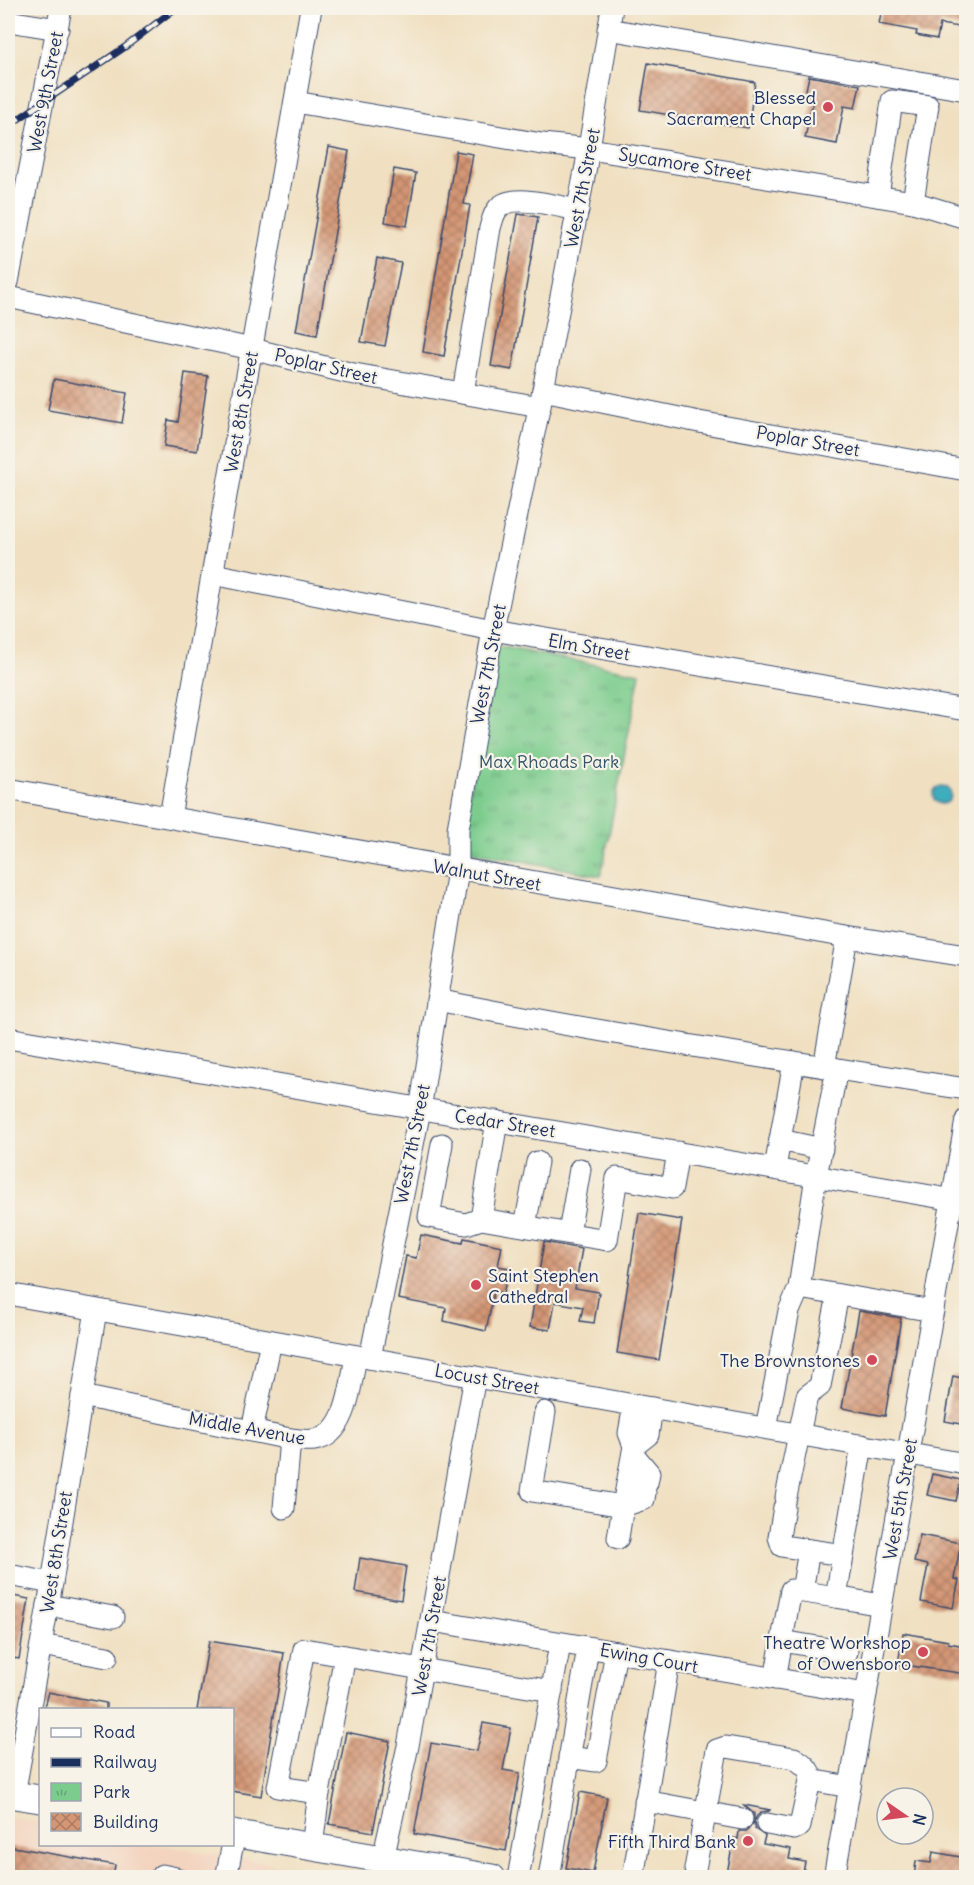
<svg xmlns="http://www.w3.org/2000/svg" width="974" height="1885" viewBox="0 0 974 1885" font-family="Delius,sans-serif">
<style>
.built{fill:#f3d4bf}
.park{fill:url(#park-tufts);stroke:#4b7e76;stroke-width:1.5}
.water{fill:url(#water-ripples);stroke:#2d6e8e;stroke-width:1.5}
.building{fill:url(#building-cross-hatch)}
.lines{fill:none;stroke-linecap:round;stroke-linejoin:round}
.minor-casing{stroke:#3b4a6d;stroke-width:23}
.major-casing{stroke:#3b4a6d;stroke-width:29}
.minor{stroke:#fff;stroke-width:21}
.major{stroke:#fff;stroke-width:27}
.rail-casing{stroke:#1b2f5e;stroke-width:7}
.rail{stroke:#f7f3e8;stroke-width:4.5;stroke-dasharray:14;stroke-linecap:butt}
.poi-dot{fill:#d1495b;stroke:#f7f3e8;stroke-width:2}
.labels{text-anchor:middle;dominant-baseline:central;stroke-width:4.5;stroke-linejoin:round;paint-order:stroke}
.street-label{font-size:18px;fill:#1b2f5e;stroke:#f7f3e8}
.poi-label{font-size:18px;fill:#1b2f5e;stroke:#f7f3e8;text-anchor:end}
.park-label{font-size:18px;fill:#33566a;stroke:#f7f3e8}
</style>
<defs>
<pattern id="park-tufts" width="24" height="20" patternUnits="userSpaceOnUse" patternTransform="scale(1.5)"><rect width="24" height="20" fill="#7bcc8d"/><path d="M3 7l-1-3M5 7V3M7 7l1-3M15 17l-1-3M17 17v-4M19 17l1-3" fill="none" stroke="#64a676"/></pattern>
<pattern id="water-ripples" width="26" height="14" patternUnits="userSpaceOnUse" patternTransform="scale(1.5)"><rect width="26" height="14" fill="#3fadbd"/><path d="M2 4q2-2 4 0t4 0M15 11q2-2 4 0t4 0" fill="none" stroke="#348d9d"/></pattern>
<pattern id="building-cross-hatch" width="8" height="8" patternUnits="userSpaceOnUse" patternTransform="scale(1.5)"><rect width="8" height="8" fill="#d49674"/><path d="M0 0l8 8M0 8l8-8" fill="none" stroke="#ab7b62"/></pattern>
</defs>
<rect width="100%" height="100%" fill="#f7f3e8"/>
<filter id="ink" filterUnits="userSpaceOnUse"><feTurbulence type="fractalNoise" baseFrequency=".0167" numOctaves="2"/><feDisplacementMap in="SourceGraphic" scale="12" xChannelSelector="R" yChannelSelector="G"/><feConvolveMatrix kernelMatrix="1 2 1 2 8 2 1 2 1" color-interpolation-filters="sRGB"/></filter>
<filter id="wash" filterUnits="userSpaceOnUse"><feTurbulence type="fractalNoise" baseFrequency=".008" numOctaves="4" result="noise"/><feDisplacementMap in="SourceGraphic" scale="24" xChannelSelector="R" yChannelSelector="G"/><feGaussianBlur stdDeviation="1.35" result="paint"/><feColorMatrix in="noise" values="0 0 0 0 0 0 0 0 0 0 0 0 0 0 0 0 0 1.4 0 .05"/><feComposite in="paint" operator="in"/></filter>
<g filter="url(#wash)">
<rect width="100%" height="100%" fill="#f0e0c1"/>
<polygon class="built" points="8,1817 40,1823 40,1844 161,1845 346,1877 8,1877"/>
<polygon class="park" points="497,646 640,673 601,876 459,849"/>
<circle class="water" cx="942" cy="795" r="9"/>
<g id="blocks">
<g class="building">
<polygon points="882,8 966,8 966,28 940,24 937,39 916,35 917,31 879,24"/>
<polygon points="648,63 755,82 748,128 640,110"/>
<polygon points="809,76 860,85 855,108 844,106 837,144 805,138 813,100 804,99"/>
<polygon points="329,147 349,151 317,335 296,331"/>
<polygon points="456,151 473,154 464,204 470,205 444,356 423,352"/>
<polygon points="394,169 416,173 407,226 385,222"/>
<polygon points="518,214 538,217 512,370 491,366"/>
<polygon points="377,258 401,263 385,346 361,342"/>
<polygon points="185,373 208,376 197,451 164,446 168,420 178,422"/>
<polygon points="54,379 127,393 122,423 48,410"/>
<polygon points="639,1213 682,1220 659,1360 617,1353"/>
<polygon points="421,1235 463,1243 464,1238 502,1246 498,1266 509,1268 503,1294 494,1292 486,1331 444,1321 446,1308 398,1299 406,1256 416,1258"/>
<polygon points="544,1242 582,1249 575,1288 599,1292 594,1323 580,1321 583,1307 555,1302 550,1330 530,1327"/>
<polygon points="859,1311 901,1318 885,1416 842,1408"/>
<polygon points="953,1376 966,1379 966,1425 945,1421"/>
<polygon points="932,1474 961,1480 956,1501 927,1495"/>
<polygon points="920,1535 961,1543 954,1579 959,1580 953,1608 921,1602 928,1565 914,1562"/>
<polygon points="360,1558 406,1566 401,1600 355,1592"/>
<polygon points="8,1595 29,1599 19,1659 8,1657"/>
<polygon points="903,1633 948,1641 948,1643 966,1646 966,1674 898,1664"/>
<polygon points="209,1641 284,1653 261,1796 232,1791 232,1710 197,1710"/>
<polygon points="48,1692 106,1703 106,1710 58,1710 44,1707"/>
<polygon points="483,1723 511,1728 503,1770 520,1773 506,1851 414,1834 431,1743 477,1751"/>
<polygon points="346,1732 390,1741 373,1832 329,1824"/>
<polygon points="580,1792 607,1797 593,1873 566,1868"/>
<polygon points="744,1805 770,1810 769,1811 762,1812 757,1816 754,1822 755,1829 765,1836 763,1844 791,1849 789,1859 805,1862 802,1878 726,1878 734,1838 738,1839 739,1831 747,1831 754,1822 754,1814"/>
<polygon points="8,1846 115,1865 113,1878 8,1878"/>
<polygon points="933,1852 966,1858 966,1878 914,1878 916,1861 931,1863"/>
</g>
</g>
</g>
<g filter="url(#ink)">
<use href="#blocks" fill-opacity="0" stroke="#3b4a6d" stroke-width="1.5"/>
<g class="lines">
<g class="minor-casing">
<g id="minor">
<polyline points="8,21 58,29"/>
<polyline points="608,29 966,90"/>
<polyline points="295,102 542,144 590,149 913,202 966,218"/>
<polyline points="878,196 892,101 928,106 913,202"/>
<polyline points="8,282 61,8"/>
<polyline points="8,297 252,349 349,373 540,407"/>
<polyline points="543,390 699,422 966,470"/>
<path d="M463,393L490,228C492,222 493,215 497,210C509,191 559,207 578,210"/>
<polyline points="213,574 493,630 966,710"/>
<polyline points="8,789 847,937 966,956"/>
<polyline points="170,817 311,8"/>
<path d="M437,1000C613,1036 790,1061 966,1089"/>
<polyline points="8,1038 966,1202"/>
<polyline points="824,1067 847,937"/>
<polyline points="497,1121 481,1219 607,1240 617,1178 672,1188 678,1152"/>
<polyline points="780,1140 822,1149"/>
<polyline points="442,1144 429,1217 466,1224 481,1219"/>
<polyline points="775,1168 794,1062"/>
<polyline points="525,1226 537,1162"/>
<polyline points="569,1233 580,1169"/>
<polyline points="799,1288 933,1311"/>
<polyline points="8,1294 966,1464"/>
<polyline points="370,1358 420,1110 458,870 458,829 493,630 543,390 586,166 612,8"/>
<path d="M82,1396L290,1439C298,1440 307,1441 314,1440C348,1436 351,1381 356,1356"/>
<polyline points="545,1412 532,1491 623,1506 634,1446 629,1433 634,1405"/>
<polyline points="766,1428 789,1311 799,1288 816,1176 837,1069"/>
<polyline points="252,1430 271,1341"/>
<polyline points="862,1445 836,1597 881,1605"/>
<polyline points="634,1446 648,1435 652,1408"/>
<polyline points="633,1454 649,1473 647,1483"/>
<polyline points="786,1497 807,1396 820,1386 838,1295"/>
<polyline points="784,1507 779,1537 782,1546 843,1555"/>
<polyline points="284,1508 290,1439"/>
<polyline points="618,1538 623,1506 644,1499 645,1493"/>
<polyline points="8,1575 52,1583"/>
<polyline points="802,1591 809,1550"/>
<polyline points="48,1605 113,1617"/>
<polyline points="432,1621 866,1694"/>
<polyline points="782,1641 847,1652"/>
<polyline points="41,1645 107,1657"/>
<polyline points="775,1679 791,1590 836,1597"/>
<polyline points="569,1757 596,1761 616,1652"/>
<polyline points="810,1780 850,1787"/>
<polyline points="319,1793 345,1656"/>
<polyline points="14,1795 52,1583 96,1310"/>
<polyline points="645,1801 742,1819"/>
<polyline points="312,1846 319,1793 278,1787 304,1649 552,1691"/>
<polyline points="383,1859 408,1746 475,1377"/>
<path d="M695,1869L717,1750L726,1747L794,1758C802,1763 808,1767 811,1776L800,1826L794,1829L767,1824"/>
<polyline points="162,1875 176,1878"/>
<polyline points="226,1878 235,1833"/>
<polyline points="518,1878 560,1644"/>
<polyline points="549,1878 588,1648"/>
<polyline points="633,1878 669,1661"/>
<polyline points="834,1878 966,1120"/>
</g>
</g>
<g class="major-casing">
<g id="major">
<polyline points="8,1794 40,1799"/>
<polyline points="232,1833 492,1878"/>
</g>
</g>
<use href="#minor" class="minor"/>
<use href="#major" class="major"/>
<g class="rail-casing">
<polyline id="rail" points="8,126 125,47 176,8"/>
</g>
<use href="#rail" class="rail"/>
</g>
</g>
<g class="poi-dot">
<circle cx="828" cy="107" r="6"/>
<circle cx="476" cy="1285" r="6"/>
<circle cx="872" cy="1360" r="6"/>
<circle cx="923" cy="1652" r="6"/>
<circle cx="748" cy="1841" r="6"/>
</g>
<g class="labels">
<g class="street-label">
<text transform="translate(45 92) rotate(-79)">West 9th Street</text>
<text transform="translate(685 164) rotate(9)">Sycamore Street</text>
<text transform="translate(582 188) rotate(-79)">West 7th Street</text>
<text transform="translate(326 366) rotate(13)">Poplar Street</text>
<text transform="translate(241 412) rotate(-80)">West 8th Street</text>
<text transform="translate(808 441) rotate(10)">Poplar Street</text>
<text transform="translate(589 647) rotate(10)">Elm Street</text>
<text transform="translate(488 664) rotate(-79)">West 7th Street</text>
<text transform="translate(487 875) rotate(10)">Walnut Street</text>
<text transform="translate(505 1123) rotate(9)">Cedar Street</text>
<text transform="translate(412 1144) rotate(-79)">West 7th Street</text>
<text transform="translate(487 1379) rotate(10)">Locust Street</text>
<text transform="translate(247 1428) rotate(10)">Middle Avenue</text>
<text transform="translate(900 1499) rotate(-80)">West 5th Street</text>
<text transform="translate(56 1552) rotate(-81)">West 8th Street</text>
<text transform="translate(429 1636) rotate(-80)">West 7th Street</text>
<text transform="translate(649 1658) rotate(10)">Ewing Court</text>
</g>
<g class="poi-label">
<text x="816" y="97">Blessed<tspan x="816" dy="21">Sacrament Chapel</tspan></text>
<text x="488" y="1275" text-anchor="start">Saint Stephen<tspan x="488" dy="21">Cathedral</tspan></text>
<text x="860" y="1360">The Brownstones</text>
<text x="911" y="1642">Theatre Workshop<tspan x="911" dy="21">of Owensboro</tspan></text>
<text x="736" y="1841">Fifth Third Bank</text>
</g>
<g class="park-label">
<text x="549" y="761">Max Rhoads Park</text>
</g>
</g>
<rect width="974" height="1885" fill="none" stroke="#f7f3e8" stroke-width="30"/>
<rect x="39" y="1708" width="195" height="138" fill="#f7f3e8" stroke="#9fa5b1" stroke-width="1.5"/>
<rect x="51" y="1728" width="30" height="9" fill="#ffffff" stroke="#9fa5b1" stroke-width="1.5"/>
<text x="93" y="1738" font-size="18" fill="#1b2f5e">Road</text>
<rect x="51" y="1758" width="30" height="9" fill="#1b2f5e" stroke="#9fa5b1" stroke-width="1.5"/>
<text x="93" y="1768" font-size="18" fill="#1b2f5e">Railway</text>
<rect x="51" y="1783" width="30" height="18" fill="url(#park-tufts)" stroke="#9fa5b1" stroke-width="1.5"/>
<text x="93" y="1798" font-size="18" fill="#1b2f5e">Park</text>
<rect x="51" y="1813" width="30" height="18" fill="url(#building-cross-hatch)" stroke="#9fa5b1" stroke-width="1.5"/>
<text x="93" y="1828" font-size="18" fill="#1b2f5e">Building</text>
<g transform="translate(905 1816) rotate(104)"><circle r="28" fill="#f7f3e8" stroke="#9fa5b1" stroke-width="1.5"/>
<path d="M0-4.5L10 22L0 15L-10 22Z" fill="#d1495b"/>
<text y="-9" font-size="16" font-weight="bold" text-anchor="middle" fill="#1b2f5e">N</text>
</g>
</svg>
